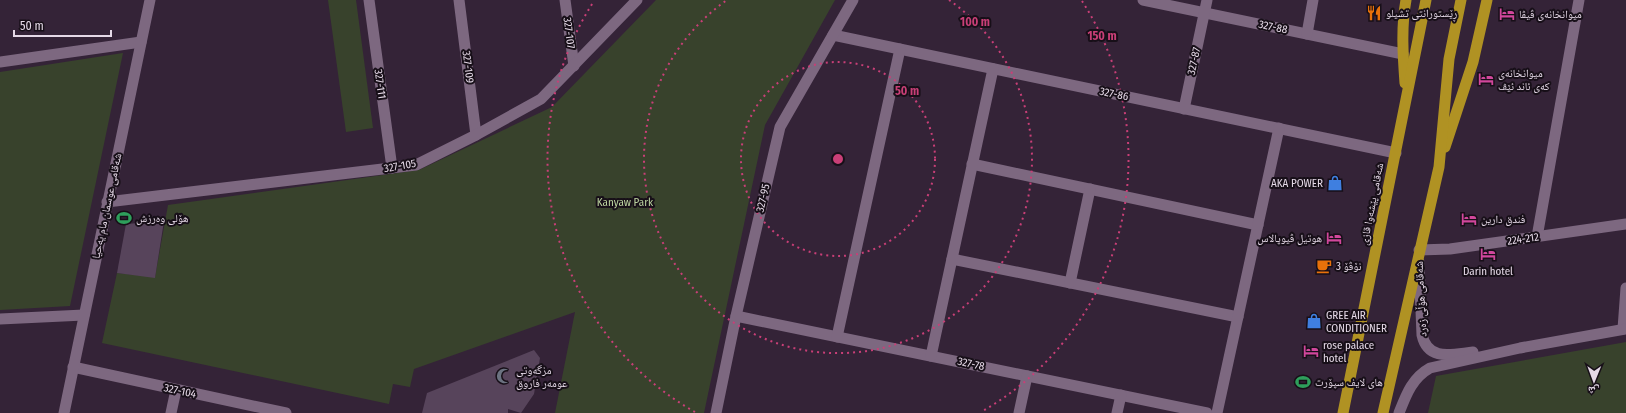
<svg xmlns="http://www.w3.org/2000/svg" width="1626" height="413" viewBox="0 0 1626 413" font-family="'Fira Sans Condensed','Noto Naskh Arabic',sans-serif">
<style>
.green{fill:#38422c}
.building{fill:#57445b}
.lines{fill:none;stroke-linecap:round;stroke-linejoin:round}
.minor{stroke:#7d6880;stroke-width:11}
.tertiary{stroke:#7d6880;stroke-width:11}
.trunk{stroke:#b09223;stroke-width:11}
.ring{fill:none;stroke:#c93f77;stroke-width:2;stroke-dasharray:2 4}
.labels{text-anchor:middle;dominant-baseline:central;stroke-width:4;stroke-linejoin:round;paint-order:stroke}
.poi-label{font-size:11px;fill:#e5d9e7;stroke:#170f18;text-anchor:start}
.street-label{font-size:11px;fill:#e5d9e7;stroke:#170f18}
.park-label{font-size:11px;fill:#bbd39f;stroke:#170f18}
.centre{fill:#c93f77;stroke:#170f18;stroke-width:2}
.ring-label{font-size:12px;text-anchor:middle;font-weight:bold;fill:#c93f77;stroke:#170f18;stroke-width:4;stroke-linejoin:round;paint-order:stroke}
</style>
<rect width="100%" height="100%" fill="#342337"/>
<g class="green">
<polygon points="328,0 356,0 373,128 346,132"/>
<polygon points="656,0 835,0 765,125 704,413 555,413 575,312 414,369 410,387 393,384 389,404 102,343 117,273 155,277 168,205 419,170 552,107"/>
<polygon points="123,53 70,306 0,310 0,72"/>
<polygon points="1626,342 1626,413 1428,413 1436,376"/>
</g>
<g class="building">
<polygon points="164,221 155,278 117,273 126,224"/>
<polygon points="534,350 540,358 534,394 521,413 508,409 508,413 422,413 427,393"/>
</g>
<g class="lines">
<g class="minor">
<polyline points="369,0 392,168"/>
<polyline points="459,0 476,135"/>
<polyline points="565,0 574,66"/>
<polyline points="1143,0 1403,54"/>
<polyline points="1307,34 1313,0"/>
<polyline points="833,35 1396,153"/>
<polyline points="0,62 141,42"/>
<polyline points="1184,109 1207,0"/>
<polyline points="972,164 1258,225"/>
<polyline points="107,202 416,165 476,135 541,99 637,0"/>
<polyline points="1537,237 1579,0"/>
<polyline points="1419,250 1450,249 1626,224"/>
<polyline points="952,259 1238,317"/>
<polyline points="1070,283 1090,189"/>
<polyline points="736,316 1207,413"/>
<polyline points="0,319 84,315"/>
<polyline points="1623,329 1626,288"/>
<polyline points="837,337 900,49"/>
<polyline points="931,356 993,69"/>
<polyline points="73,367 286,413"/>
<polyline points="171,413 176,390"/>
<polyline points="1019,413 1027,376"/>
<polyline points="1117,413 1121,395"/>
<polyline points="1217,413 1279,128"/>
</g>
<g class="tertiary">
<path d="M1419,262L1422,335C1428,362 1453,354 1473,352"/>
<polyline points="64,413 150,0"/>
<polyline points="716,413 736,316 780,127 853,0"/>
<path d="M1399,413C1406,395 1412,378 1430,368L1520,348L1626,329"/>
</g>
<g class="trunk">
<path d="M1405,83C1403,56 1401,27 1406,0"/>
<polyline points="1445,147 1473,62 1487,0"/>
<polyline points="1343,413 1426,0"/>
<polyline points="1383,413 1439,167 1449,59 1461,0"/>
</g>
</g>
<g class="ring">
<circle cx="838" cy="159" r="97"/>
<path d="M949 0A194 194 0 1 1 727 0"/>
<path d="M695 412A291 291 0 0 1 594 1M1082 1A291 291 0 0 1 981 412"/>
</g>
<defs>
<g id="restaurant-bare" transform="scale(1.2)"><path d="M-5-6h1v4h1v-4h1v4h1v-4h1v5L-1.5 .5V6h-2V.5L-5-1ZM5-6V6H3V1.5H1.5Q1.5-4 5-6Z" fill="#e8710a" stroke="#170f18" stroke-width="2.5" paint-order="stroke"/></g>
<g id="hotel-bare" transform="scale(1.2)"><path d="M-6-4.5h1.5V1H6V5H4.5V3h-9V5H-6ZM-4 0a1.8 1.8 0 1 1 3.6 0ZM.5 0V-2.5h3Q6-2.5 6 0Z" fill="#d1479c" stroke="#170f18" stroke-width="2.5" paint-order="stroke"/></g>
<g id="shop-bare" transform="scale(1.2)"><path d="M-5-2.5h2.3a2.7 3.5 0 0 1 5.4 0H5L5.5 6h-11ZM-1.5-2.5h3a1.5 2.3 0 0 0-3 0Z" fill="#3f7fe0" stroke="#170f18" stroke-width="2.5" paint-order="stroke"/></g>
<g id="stadium-bare" transform="scale(1.2)"><path d="M0-5a6.5 5 0 1 0 0 10a6.5 5 0 1 0 0-10ZM-3.5-1.8h7v3.6h-7Z" fill="#2e9e5b" stroke="#170f18" stroke-width="2.5" paint-order="stroke"/></g>
<g id="cafe-bare" transform="scale(1.2)"><path d="M-5.5-4.5H6V0H3Q3 3.5 0 3.5H-2.5Q-5.5 3.5-5.5 0ZM3-3.2v2h1.7v-2ZM-6 4.5H4V6H-6Z" fill="#e8710a" stroke="#170f18" stroke-width="2.5" paint-order="stroke"/></g>
<g id="mosque-bare" transform="scale(1.2)"><path d="M3.5-4.9A6 6 0 1 0 3.5 4.9A5 5 0 1 1 3.5-4.9Z" fill="#6b7280" stroke="#170f18" stroke-width="2.5" paint-order="stroke"/></g>
</defs>
<g fill-rule="evenodd">
<use href="#restaurant-bare" x="1374" y="13"/>
<use href="#hotel-bare" x="1507" y="14"/>
<use href="#hotel-bare" x="1486" y="79"/>
<use href="#shop-bare" x="1335" y="183"/>
<use href="#stadium-bare" x="124" y="218"/>
<use href="#hotel-bare" x="1469" y="219"/>
<use href="#hotel-bare" x="1334" y="238"/>
<use href="#hotel-bare" x="1488" y="254"/>
<use href="#cafe-bare" x="1324" y="266"/>
<use href="#shop-bare" x="1314" y="321"/>
<use href="#hotel-bare" x="1311" y="351"/>
<use href="#mosque-bare" x="504" y="376"/>
<use href="#stadium-bare" x="1303" y="382"/>
</g>
<g class="labels">
<g class="poi-label">
<text x="1386" y="13">ڕێستورانتی تشیلو</text>
<text x="1519" y="14">میوانخانەی ڤیڤا</text>
<text x="1498" y="73">میوانخانەی<tspan x="1498" dy="13">کەی ئاند ئێڤ</tspan></text>
<text x="1323" y="183" text-anchor="end">AKA POWER</text>
<text x="136" y="218">هۆلی وەرزش</text>
<text x="1481" y="219">فندق دارين</text>
<text x="1322" y="238" text-anchor="end">هوتیل ڤیوپالاس</text>
<text x="1336" y="266">نۆڤۆ 3</text>
<text x="1488" y="271" text-anchor="middle">Darin hotel</text>
<text x="1326" y="315">GREE AIR<tspan x="1326" dy="13">CONDITIONER</tspan></text>
<text x="1323" y="345">rose palace<tspan x="1323" dy="13">hotel</tspan></text>
<text x="516" y="370">مزگەوتی<tspan x="516" dy="13">عومەر فاروق</tspan></text>
<text x="1315" y="382">های لایف سپۆرت</text>
</g>
<g class="street-label">
<text transform="translate(1273 27) rotate(12)">327-88</text>
<text transform="translate(569 33) rotate(83)">327-107</text>
<text transform="translate(1194 61) rotate(-78)">327-87</text>
<text transform="translate(468 67) rotate(83)">327-109</text>
<text transform="translate(380 84) rotate(82)">327-111</text>
<text transform="translate(1114 94) rotate(12)">327-86</text>
<text transform="translate(400 166) rotate(-10)">327-105</text>
<text transform="translate(763 198) rotate(-77)">327-95</text>
<text transform="translate(1372 204) rotate(-79)">شەقامی پێشەوا قازی</text>
<text transform="translate(107 206) rotate(-78)">شەقامی عوسمان مام یەحیا</text>
<text transform="translate(1523 239) rotate(-8)">224-212</text>
<text transform="translate(1421 299) rotate(-93)">شەقامی هۆڵی زەرد</text>
<text transform="translate(971 364) rotate(12)">327-78</text>
<text transform="translate(180 391) rotate(12)">327-104</text>
</g>
<g class="park-label">
<text x="625" y="202">Kanyaw Park</text>
</g>
</g>
<circle cx="838" cy="159" r="6" class="centre"/>
<g class="ring-label">
<text x="975" y="26">100 m</text>
<text x="1102" y="40">150 m</text>
<text x="907" y="95">50 m</text>
</g>
<g transform="translate(1594 381) rotate(181)" stroke="#170f18" stroke-width="3" paint-order="stroke">
<path d="M0-3L7 15L0 10L-7 15Z" fill="#e5d9e7"/>
<text y="-6" font-size="11" font-weight="bold" text-anchor="middle" fill="#e5d9e7">ش</text>
</g>
<path d="M14 30v6h97v-6" fill="none" stroke="#e5d9e7" stroke-width="2"/>
<text x="20" y="30" font-size="12" fill="#e5d9e7" stroke="#170f18" stroke-width="3" paint-order="stroke">50 m</text>
</svg>
